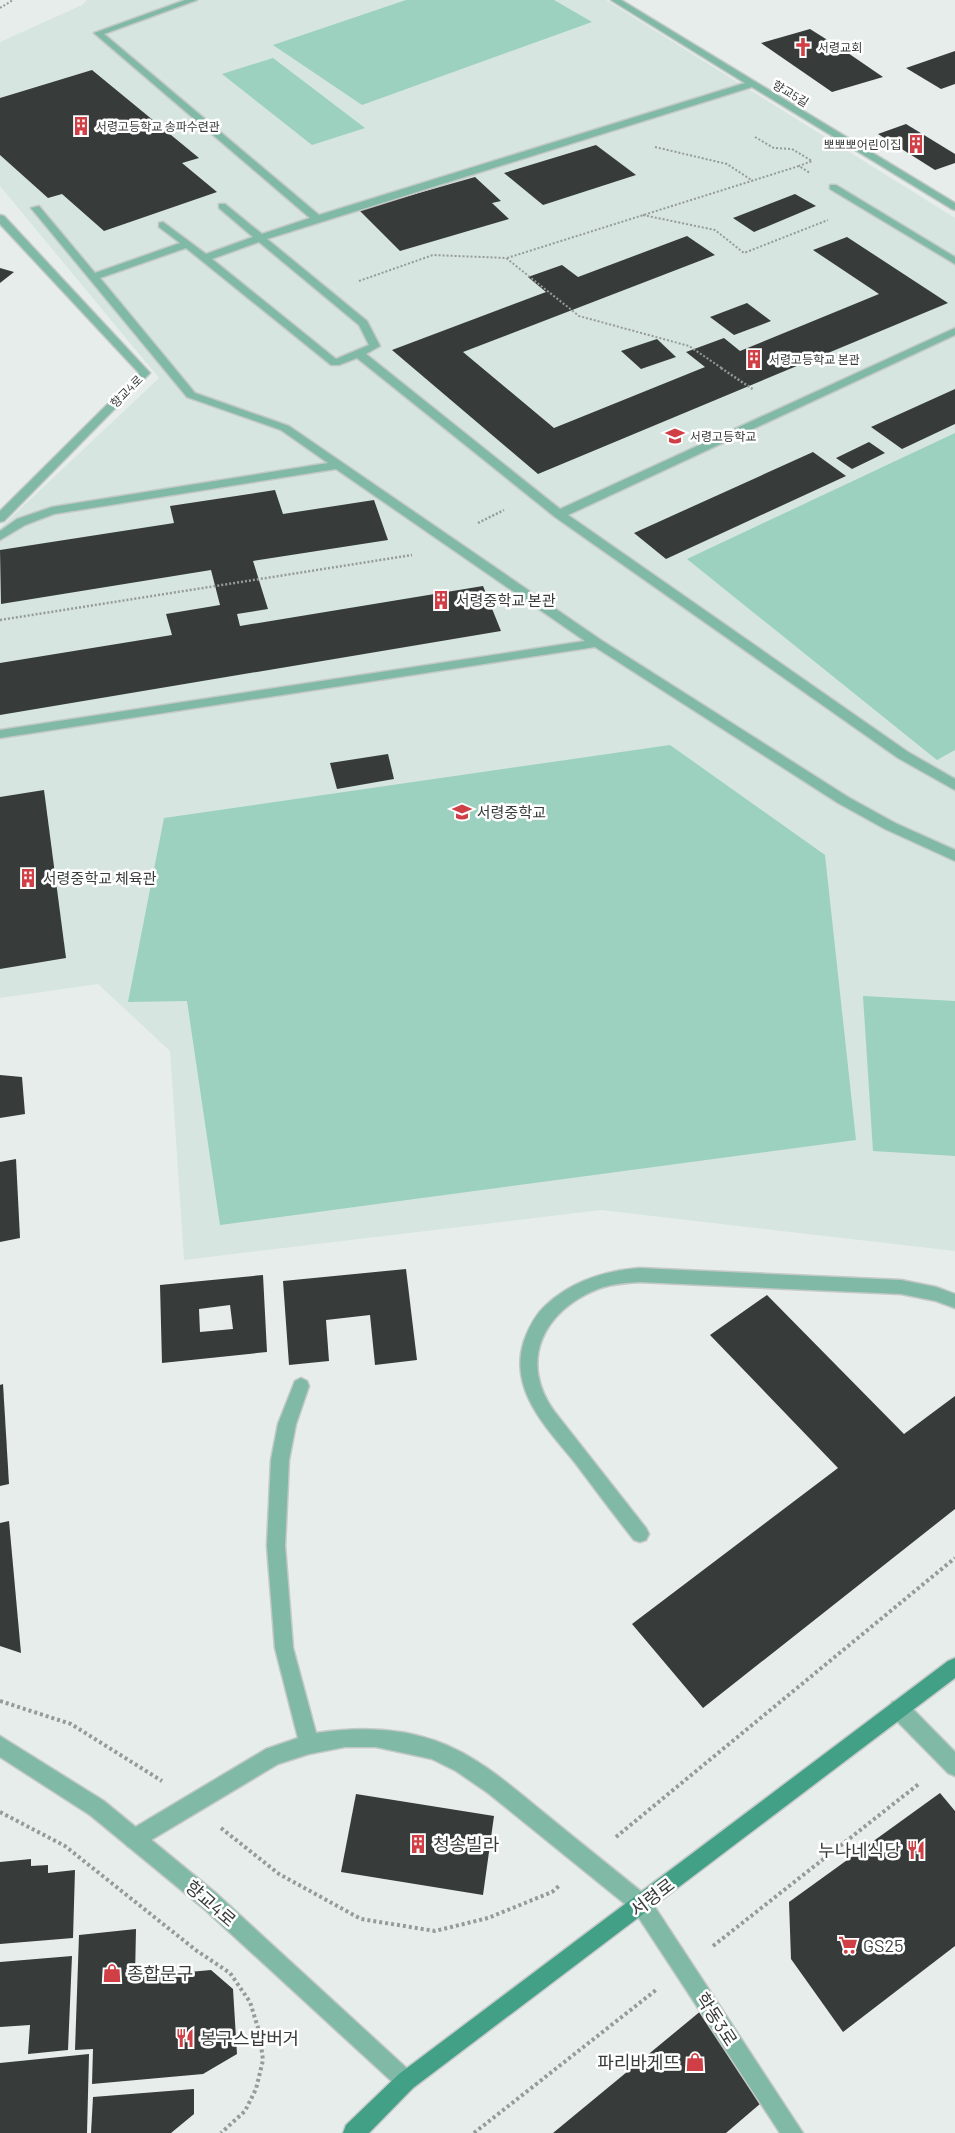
<svg xmlns="http://www.w3.org/2000/svg" width="955" height="2133" viewBox="0 0 955 2133" font-family="Barlow,'Noto Sans KR',sans-serif">
<style>
.built{fill:#d6e5e0}
.green{fill:#9cd0bf}
.building{fill:#373c3b;fill-rule:evenodd}
.lines{fill:none;stroke-linecap:round;stroke-linejoin:round}
.lane-casing{stroke:#c4c9c8;stroke-width:3}
.street-casing{stroke:#c4c9c8;stroke-width:3}
.secondary-casing{stroke:#c4c9c8;stroke-width:3}
.path-far2{stroke:#969a99;stroke-width:2;stroke-dasharray:2 2;stroke-linecap:butt}
.path-far1{stroke:#969a99;stroke-width:2.5;stroke-dasharray:2 2;stroke-linecap:butt}
.path{stroke:#969a99;stroke-width:4;stroke-dasharray:3 3;stroke-linecap:butt}
.lane{fill:#81b9a7;fill-rule:evenodd}
.street{fill:#81b9a7;fill-rule:evenodd}
.secondary{fill:#41a086;fill-rule:evenodd}
.labels{text-anchor:middle;dominant-baseline:central;stroke-width:5;stroke-linejoin:round;paint-order:stroke}
.far-poi-label{font-size:12px;fill:#383b3a;stroke:#fff;text-anchor:start}
.far-street-label{font-size:12px;fill:#383b3a;stroke:#fff}
.poi-label{font-size:15px;fill:#383b3a;stroke:#fff;text-anchor:start}
.near-poi-label{font-size:18px;fill:#383b3a;stroke:#fff;text-anchor:start}
.near-street-label{font-size:18px;fill:#383b3a;stroke:#fff}
</style>
<rect width="100%" height="100%" fill="#e7edeb"/>
<polygon class="built" points="87,0 606,0 955,218 955,1251 601,1210 184,1260 170,1051 98,984 0,998 0,528 159,378 0,186 0,42 82,5"/>
<g class="green">
<polygon points="406,0 554,0 592,22 362,105 273,45"/>
<polygon points="273,58 365,128 312,145 222,74"/>
<polygon points="955,433 955,750 937,760 687,559"/>
<polygon points="670,745 825,855 856,1140 220,1225 187,1001 128,1002 164,818"/>
<polygon points="863,996 955,1001 955,1156 873,1151"/>
</g>
<g class="building">
<polygon points="810,29 845,51 883,77 832,92 761,43"/>
<polygon points="955,51 955,84 941,89 906,68"/>
<polygon points="92,70 199,158 182,163 217,192 104,231 62,194 48,198 0,155 0,98"/>
<polygon points="906,124 955,154 955,163 935,170 878,134"/>
<polygon points="596,145 636,175 543,205 504,173"/>
<polygon points="475,177 501,201 492,203 509,219 400,251 359,210"/>
<polygon points="795,194 816,206 754,232 733,218"/>
<polygon points="687,236 715,255 463,352 554,428 705,367 686,352 724,338 740,351 879,294 813,250 847,237 948,303 538,474 392,350 546,292 528,277 562,265 578,277"/>
<polygon points="0,268 14,272 0,283"/>
<polygon points="747,303 771,321 734,335 710,317"/>
<polygon points="657,339 676,357 641,369 621,351"/>
<polygon points="955,389 955,424 902,449 871,427"/>
<polygon points="869,442 885,453 852,469 836,458"/>
<polygon points="813,452 846,476 666,559 634,533"/>
<polygon points="275,490 283,514 374,500 388,540 253,561 268,609 237,614 240,626 483,586 501,631 0,715 0,663 172,635 166,614 220,605 211,570 1,604 0,550 174,523 170,506"/>
<polygon points="388,754 394,779 337,789 330,763"/>
<polygon points="44,790 66,958 0,969 0,797"/>
<polygon points="0,1075 22,1077 25,1114 0,1118"/>
<polygon points="16,1159 20,1238 0,1242 0,1162"/>
<polygon points="406,1269 417,1360 375,1365 370,1315 326,1320 329,1361 289,1365 283,1281"/>
<path d="M263,1275L267,1352L162,1363L160,1285ZM230,1305L233,1329L200,1332L199,1309Z"/>
<polygon points="767,1295 904,1434 955,1396 955,1509 703,1708 632,1624 838,1468 710,1335"/>
<polygon points="3,1384 9,1484 0,1486 0,1385"/>
<polygon points="9,1521 21,1653 0,1646 0,1523"/>
<polygon points="940,1793 955,1811 955,1946 843,2032 791,1959 789,1902"/>
<polygon points="356,1794 494,1816 483,1895 341,1872"/>
<polygon points="31,1859 31,1866 48,1865 48,1873 75,1870 73,1938 0,1944 0,1862"/>
<polygon points="136,1929 135,1977 211,1970 233,1989 237,2054 203,2074 92,2084 93,2049 75,2050 79,1935"/>
<polygon points="72,1956 68,2050 28,2054 30,2025 0,2027 0,1962"/>
<polygon points="702,2010 767,2098 726,2133 553,2133"/>
<polygon points="89,2054 87,2133 0,2133 0,2063"/>
<polygon points="194,2089 194,2114 171,2133 91,2133 93,2097"/>
</g>
<g class="lines">
<g class="lane-casing">
<g id="lane">
<path d="M185,0H197L104,34L319,215L745,83L611,0H621L955,203V210L952,209L752,87L267,239L367,321L380,346L366,354L560,509L955,328V335L568,515L908,752L955,779V790L898,758L555,517L357,358L339,365H331L186,248L100,278L195,393L289,426L601,640L848,797L895,823L955,850V861L885,829L838,803L595,647L0,738V730L585,641L336,469L54,514L25,525L0,540V531L17,519L52,507L328,463L281,430L187,397L31,208L39,206L95,273L180,243L159,227V223L163,222L206,254L253,237L219,208V204H225L262,234L310,218L94,33ZM259,242L359,325L369,345L336,359L212,259Z"/>
<polygon points="830,185 836,185 955,257 955,264 830,189"/>
<path d="M639,1268L901,1280L936,1287L955,1294V1308L936,1301L901,1294L639,1282C625,1283 611,1284 598,1289C544,1310 518,1361 554,1411L646,1528L649,1534L646,1540L640,1542L634,1540C614,1515 595,1489 576,1464C548,1429 508,1391 524,1341C529,1327 535,1315 546,1305C572,1281 604,1271 639,1268Z"/>
<path d="M301,1378L307,1381L309,1386L296,1424L289,1460L285,1546L293,1648L316,1733C356,1727 397,1727 436,1741C476,1755 510,1785 543,1812C578,1841 614,1869 649,1898L652,1905L649,1912L642,1915L635,1912L488,1793L456,1771L432,1759L376,1747H345L309,1754L278,1764L141,1846L134,1849L127,1846L124,1839L127,1832L266,1749L298,1738L275,1648L267,1546L271,1460L278,1424L295,1381Z"/>
<polygon points="899,1700 906,1702 955,1752 955,1776 948,1773 892,1716 890,1709 892,1702"/>
</g>
</g>
<g class="street-casing">
<g id="street">
<polygon points="0,215 4,216 150,373 4,521 0,522 0,511 139,373 0,224"/>
<polygon points="0,1736 104,1801 217,1894 413,2074 417,2081 413,2088 406,2092 399,2088 203,1908 90,1815 0,1757"/>
<polygon points="642,1895 649,1898 803,2133 780,2133 635,1912 632,1905 635,1898"/>
</g>
</g>
<g class="secondary-casing">
<polygon id="secondary" points="955,1658 955,1678 413,2088 369,2133 343,2133 346,2125 399,2074 948,1661"/>
</g>
<g class="path-far2">
<polyline points="0,8 13,0"/>
<polyline points="755,137 774,148 792,149 812,161 799,166"/>
<polyline points="655,147 727,164 753,181"/>
<polyline points="643,215 715,230 744,253 828,220"/>
<polyline points="507,258 799,166 810,173"/>
<polyline points="359,281 433,255 506,258 579,316 689,346 723,369"/>
</g>
<g class="path-far1">
<polyline points="721,368 754,390"/>
<polyline points="478,523 504,510"/>
<polyline points="0,620 412,555"/>
</g>
<g class="path">
<polyline points="0,1701 71,1724 162,1781"/>
<polyline points="0,1812 65,1846 197,1951 230,1973 250,2002 259,2031 263,2060 256,2089 245,2111 221,2133"/>
<polyline points="221,1828 279,1874 361,1919 435,1931 488,1918 552,1892 560,1885"/>
<polyline points="616,1837 955,1558"/>
<polyline points="713,1946 920,1783"/>
<polyline points="474,2133 656,1990"/>
</g>
<use href="#lane" class="lane"/>
<use href="#street" class="street"/>
<use href="#secondary" class="secondary"/>
</g>
<defs>
<g id="church-bare" transform="scale(1.5)"><path d="M-1.2-6h2.4v3.5h3.3v2.4h-3.3V6h-2.4V-.1h-3.3v-2.4h3.3Z" fill="#cf3f45" stroke="#fff" stroke-width="2.5" paint-order="stroke"/></g>
<g id="building-bare" transform="scale(1.5)"><path d="M-4-6H4V6H1V3H-1V6H-4ZM-2.5-4.3h1.7v1.8h-1.7ZM.8-4.3h1.7v1.8H.8ZM-2.5-1h1.7V.8h-1.7ZM.8-1h1.7V.8H.8Z" fill="#cf3f45" stroke="#fff" stroke-width="2.5" paint-order="stroke"/></g>
<g id="school-bare" transform="scale(1.5)"><path d="M0-5L7-2L0 1L-7-2ZM-4 1L0 2.5L4 1V4Q0 6-4 4Z" fill="#cf3f45" stroke="#fff" stroke-width="2.5" paint-order="stroke"/></g>
<g id="restaurant-bare" transform="scale(1.5)"><path d="M-5-6h1v4h1v-4h1v4h1v-4h1v5L-1.5 .5V6h-2V.5L-5-1ZM5-6V6H3V1.5H1.5Q1.5-4 5-6Z" fill="#cf3f45" stroke="#fff" stroke-width="2.5" paint-order="stroke"/></g>
<g id="supermarket-bare" transform="scale(1.5)"><path d="M-6-5.5h2.5l.6 2H6L4.5 2H-2.5L-4.4-4H-6ZM-1.5 3.2a1.3 1.3 0 1 0 .1 0ZM3 3.2a1.3 1.3 0 1 0 .1 0Z" fill="#cf3f45" stroke="#fff" stroke-width="2.5" paint-order="stroke"/></g>
<g id="shop-bare" transform="scale(1.5)"><path d="M-5-2.5h2.3a2.7 3.5 0 0 1 5.4 0H5L5.5 6h-11ZM-1.5-2.5h3a1.5 2.3 0 0 0-3 0Z" fill="#cf3f45" stroke="#fff" stroke-width="2.5" paint-order="stroke"/></g>
</defs>
<g fill-rule="evenodd">
<use href="#church-bare" x="803" y="47"/>
<use href="#building-bare" x="81" y="126"/>
<use href="#building-bare" x="916" y="144"/>
<use href="#building-bare" x="754" y="359"/>
<use href="#school-bare" x="675" y="436"/>
<use href="#building-bare" x="441" y="600"/>
<use href="#school-bare" x="462" y="812"/>
<use href="#building-bare" x="28" y="878"/>
<use href="#building-bare" x="418" y="1844"/>
<use href="#restaurant-bare" x="916" y="1850"/>
<use href="#supermarket-bare" x="848" y="1945"/>
<use href="#shop-bare" x="112" y="1973"/>
<use href="#restaurant-bare" x="185" y="2038"/>
<use href="#shop-bare" x="695" y="2062"/>
</g>
<g class="labels">
<g class="far-poi-label">
<text x="818" y="47">서령교회</text>
<text x="96" y="126">서령고등학교 송파수련관</text>
<text x="901" y="144" text-anchor="end">뽀뽀뽀어린이집</text>
<text x="769" y="359">서령고등학교 본관</text>
<text x="690" y="436">서령고등학교</text>
</g>
<g class="far-street-label">
<text transform="translate(791 93) rotate(31)">향교5길</text>
<text transform="translate(126 391) rotate(-45)">향교4로</text>
</g>
<g class="poi-label">
<text x="456" y="600">서령중학교 본관</text>
<text x="477" y="812">서령중학교</text>
<text x="43" y="878">서령중학교 체육관</text>
</g>
<g class="near-poi-label">
<text x="433" y="1844">청송빌라</text>
<text x="901" y="1850" text-anchor="end">누나네식당</text>
<text x="863" y="1945">GS25</text>
<text x="127" y="1973">종합문구</text>
<text x="200" y="2038">봉구스밥버거</text>
<text x="680" y="2062" text-anchor="end">파리바게뜨</text>
</g>
<g class="near-street-label">
<text transform="translate(652 1897) rotate(-37)">서령로</text>
<text transform="translate(211 1903) rotate(41)">향교4로</text>
<text transform="translate(717 2019) rotate(57)">학동3로</text>
</g>
</g>
</svg>
